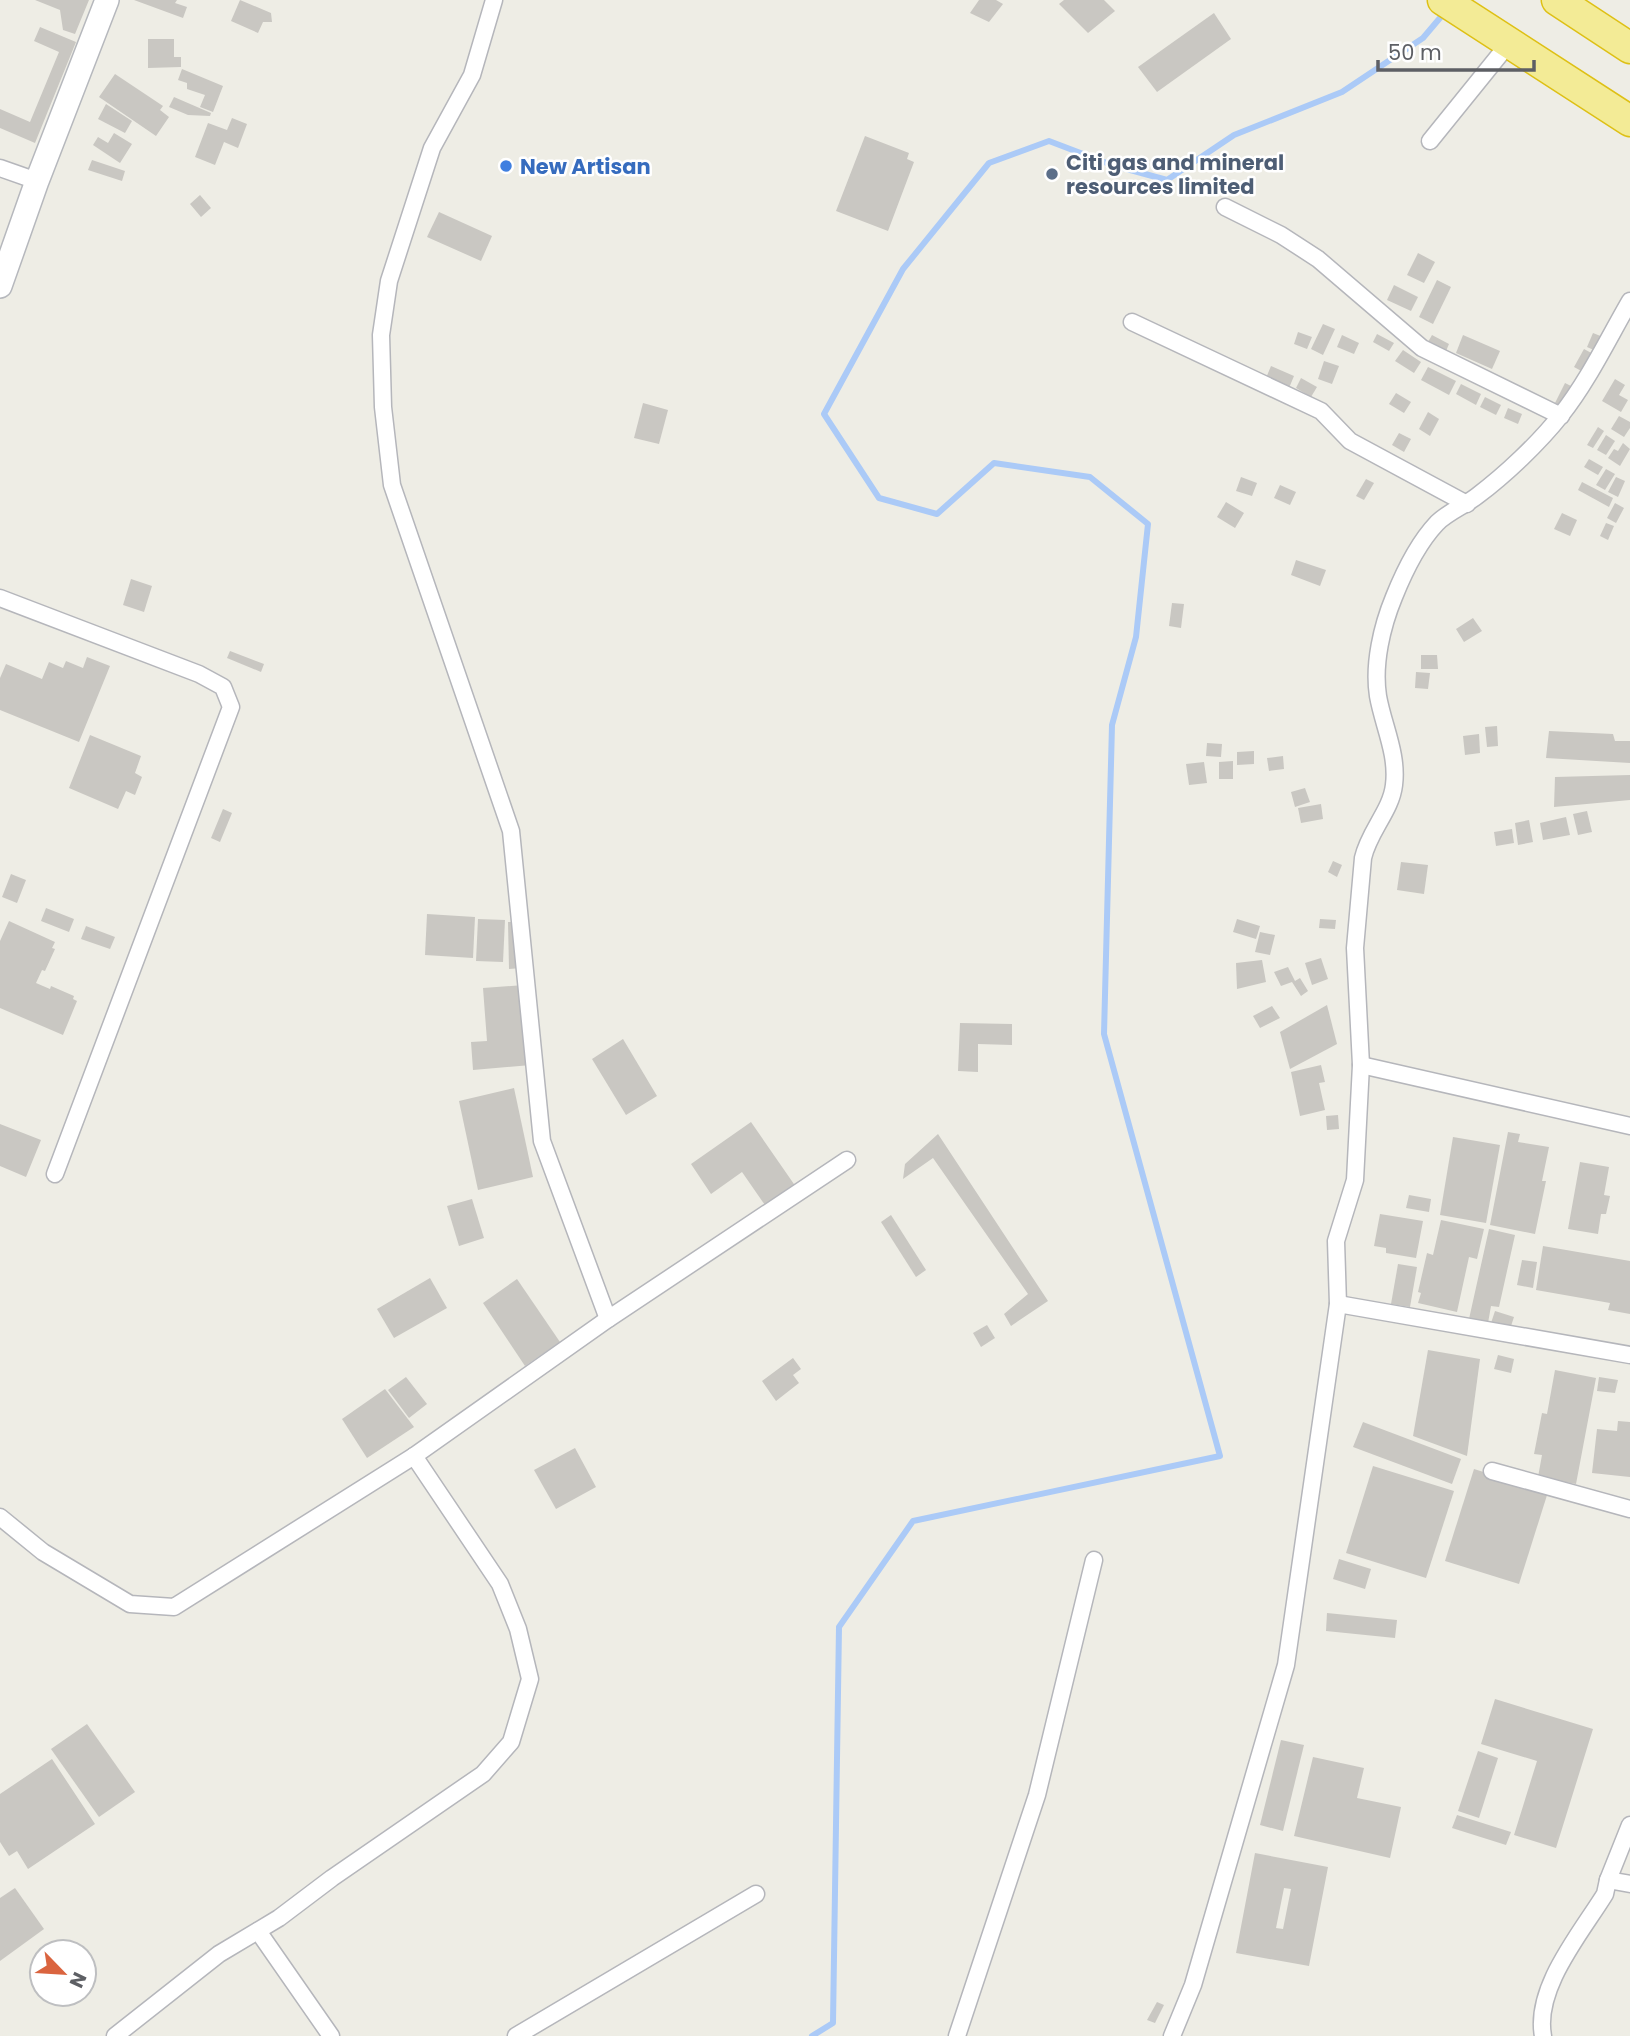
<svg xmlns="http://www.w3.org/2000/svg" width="1630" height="2036" viewBox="0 0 1630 2036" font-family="Poppins,sans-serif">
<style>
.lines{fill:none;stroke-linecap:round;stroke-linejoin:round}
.stream{stroke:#abcaf7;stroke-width:6}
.building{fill:#c9c7c2;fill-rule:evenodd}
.street-casing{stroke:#b5b6bb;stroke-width:19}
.secondary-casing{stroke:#b6b8bd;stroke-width:26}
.highway-casing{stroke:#dec015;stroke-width:33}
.street{stroke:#fff;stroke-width:16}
.secondary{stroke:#fff;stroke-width:23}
.highway{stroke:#f3eb96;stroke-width:30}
.shop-dot{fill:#3f7fe0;stroke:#fff;stroke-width:2.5}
.service-dot{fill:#5c6f8a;stroke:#fff;stroke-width:2.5}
.labels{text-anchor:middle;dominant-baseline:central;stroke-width:5;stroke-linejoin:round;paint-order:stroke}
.service-label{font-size:21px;font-weight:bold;fill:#4e5e75;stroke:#fff;text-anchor:start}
.shop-label{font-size:21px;font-weight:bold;fill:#366cbe;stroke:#fff;text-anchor:start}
</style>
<rect width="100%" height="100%" fill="#eeede5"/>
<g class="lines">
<polyline class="stream" points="812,2036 833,2023 839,1627 913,1521 1220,1456 1104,1034 1112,725 1136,637 1148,524 1090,477 994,463 937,514 879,498 824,414 903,269 989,163 1049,141 1112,165 1167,180 1234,135 1342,92 1423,38 1445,12"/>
</g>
<g class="building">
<polygon points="35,0 89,0 75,34 63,30 60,10"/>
<polygon points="134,0 177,0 175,3 187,7 183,18"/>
<polygon points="240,0 271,13 272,22 263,22 258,33 231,21"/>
<polygon points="979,0 996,0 1003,4 989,22 970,13"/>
<polygon points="1064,0 1104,0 1115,11 1088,33 1059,4"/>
<polygon points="1214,13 1231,39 1157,92 1138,67"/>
<polygon points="40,27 76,42 35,143 0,128 0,109 30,122 59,52 34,41"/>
<polygon points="148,39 174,39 174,57 181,57 181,67 148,68"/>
<polygon points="182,69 223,86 213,112 200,107 205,95 187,89 187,83 178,80"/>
<polygon points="115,74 163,106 160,110 169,117 156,136 99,97"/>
<polygon points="174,97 211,113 210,116 188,115 169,107"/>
<polygon points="106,104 132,121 125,133 98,119"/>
<polygon points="232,118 247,124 238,148 224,142 215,165 195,157 208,123 227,130"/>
<polygon points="114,133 132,144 120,163 93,145 98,137 108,143"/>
<polygon points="865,136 909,153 907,159 914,162 888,231 836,211"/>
<polygon points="92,160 125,171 122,181 88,170"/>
<polygon points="200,195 211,208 201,217 190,204"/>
<polygon points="439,212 492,236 481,261 427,237"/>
<polygon points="1418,253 1435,262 1424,283 1407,275"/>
<polygon points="1437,280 1451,287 1433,324 1419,317"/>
<polygon points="1394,285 1418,297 1411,311 1387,300"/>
<polygon points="1323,324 1335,329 1323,355 1311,349"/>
<polygon points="1298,332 1312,337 1307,349 1294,344"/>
<polygon points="1593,333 1603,337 1596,351 1587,347"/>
<polygon points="1377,334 1394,343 1389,351 1373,342"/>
<polygon points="1342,335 1359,343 1354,354 1337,347"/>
<polygon points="1432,335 1449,344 1446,351 1428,342"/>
<polygon points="1463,335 1500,351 1492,369 1456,353"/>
<polygon points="1584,349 1595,355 1585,373 1574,367"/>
<polygon points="1403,350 1421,362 1414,373 1395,361"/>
<polygon points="1324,361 1339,366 1332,384 1318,379"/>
<polygon points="1271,366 1294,376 1289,388 1266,378"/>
<polygon points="1428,367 1456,381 1449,395 1421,380"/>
<polygon points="1301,378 1317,387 1311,397 1296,388"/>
<polygon points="1615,379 1625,385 1619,395 1628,400 1621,412 1602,401"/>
<polygon points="1565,383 1575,388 1565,408 1555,403"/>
<polygon points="1461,384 1481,394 1476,405 1456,394"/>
<polygon points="1396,393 1411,402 1404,413 1389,404"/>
<polygon points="1485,397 1501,405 1496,415 1480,407"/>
<polygon points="643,403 668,410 659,444 634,438"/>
<polygon points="1508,408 1522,414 1518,424 1504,418"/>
<polygon points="1428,412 1439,419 1430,436 1419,429"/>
<polygon points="1619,416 1630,422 1630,428 1624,437 1611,429"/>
<polygon points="1598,427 1604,431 1593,448 1587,445"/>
<polygon points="1399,433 1411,439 1404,452 1392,445"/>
<polygon points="1606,435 1615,441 1606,455 1597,450"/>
<polygon points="1623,443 1630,449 1620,466 1608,458 1614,449 1618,451"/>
<polygon points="1589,459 1603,467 1598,475 1584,467"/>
<polygon points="1606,469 1615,474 1605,490 1596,485"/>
<polygon points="1241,477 1257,483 1252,496 1236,491"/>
<polygon points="1616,477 1625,481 1618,497 1608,492"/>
<polygon points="1366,479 1374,483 1364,500 1356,496"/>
<polygon points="1582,482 1613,498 1609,507 1578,490"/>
<polygon points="1280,485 1296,492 1290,505 1274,498"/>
<polygon points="1226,502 1244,513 1235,528 1217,517"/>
<polygon points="1615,503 1624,508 1616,523 1607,518"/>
<polygon points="1562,513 1577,520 1570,536 1554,529"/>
<polygon points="1606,523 1614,526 1608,540 1600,536"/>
<polygon points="1296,560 1326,570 1320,586 1291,575"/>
<polygon points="131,579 152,586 144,612 123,605"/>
<polygon points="1172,603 1184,604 1181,628 1169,626"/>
<polygon points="1473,618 1482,631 1464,642 1456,629"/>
<polygon points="230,651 264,664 261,672 227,658"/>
<polygon points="1421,655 1437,655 1438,669 1421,669"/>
<polygon points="87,657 110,666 79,742 0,710 0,678 6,664 42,679 49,662 63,668 66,661 83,668"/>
<polygon points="1416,672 1430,673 1428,689 1415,688"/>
<polygon points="1497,726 1498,746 1487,747 1485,727"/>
<polygon points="1549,731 1613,734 1615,741 1630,741 1630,763 1546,758"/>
<polygon points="1479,734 1480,753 1465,755 1463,736"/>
<polygon points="90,735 141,756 135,773 142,777 135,795 126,791 118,809 69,788"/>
<polygon points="1207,743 1222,744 1221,757 1206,756"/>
<polygon points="1254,751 1254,764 1237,765 1237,752"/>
<polygon points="1283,756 1284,769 1269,771 1267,758"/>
<polygon points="1233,761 1233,779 1219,779 1219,762"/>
<polygon points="1204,762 1207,783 1189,785 1186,764"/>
<polygon points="1630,775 1630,800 1554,807 1555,777"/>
<polygon points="1305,788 1310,802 1295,807 1291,792"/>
<polygon points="1321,804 1323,819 1301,823 1298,808"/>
<polygon points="223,809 232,813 220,842 211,838"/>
<polygon points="1587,811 1592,832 1578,835 1573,814"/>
<polygon points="1566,817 1570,835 1543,840 1540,823"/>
<polygon points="1529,820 1533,842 1518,845 1515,823"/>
<polygon points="1512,829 1514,843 1496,846 1494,832"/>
<polygon points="1333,861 1342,865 1337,877 1328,872"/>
<polygon points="1401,862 1428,865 1424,894 1397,890"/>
<polygon points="11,874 26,880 17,903 2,897"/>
<polygon points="46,908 74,919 69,932 41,921"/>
<polygon points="427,914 475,917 473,958 425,955"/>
<polygon points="478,919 505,920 503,962 476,961"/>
<polygon points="1237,919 1260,926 1256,939 1233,932"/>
<polygon points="1320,919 1336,920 1335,929 1319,928"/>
<polygon points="9,921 55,942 52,948 55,949 45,971 42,970 36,983 50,989 51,986 74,996 73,999 77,1001 63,1035 0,1008 0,941"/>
<polygon points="508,922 518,922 522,968 509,969"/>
<polygon points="86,926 115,937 110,949 81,939"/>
<polygon points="1260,932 1275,935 1270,955 1255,952"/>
<polygon points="1321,958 1328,979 1312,985 1305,963"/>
<polygon points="1262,960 1266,982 1237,989 1236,963"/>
<polygon points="1288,967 1295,981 1300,978 1308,991 1301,996 1292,982 1281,986 1274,972"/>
<polygon points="524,985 531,1065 473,1070 471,1042 487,1041 483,988"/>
<polygon points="1327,1005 1337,1044 1290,1069 1280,1032"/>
<polygon points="1272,1006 1280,1018 1260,1028 1253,1016"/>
<polygon points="960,1023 1012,1024 1012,1045 978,1044 978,1072 958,1071"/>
<polygon points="623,1039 657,1096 626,1115 592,1059"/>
<polygon points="1321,1065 1325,1082 1319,1083 1325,1110 1300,1116 1291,1072"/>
<polygon points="514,1088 533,1177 478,1190 459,1101"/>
<polygon points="1338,1115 1339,1129 1327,1130 1326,1116"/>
<polygon points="751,1122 796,1187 767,1208 742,1172 711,1194 691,1164"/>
<polygon points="0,1124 41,1140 26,1177 0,1166"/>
<polygon points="1508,1132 1520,1134 1518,1142 1549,1147 1542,1181 1546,1181 1535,1234 1490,1225"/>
<polygon points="938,1134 1048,1301 1011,1326 1004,1314 1028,1294 933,1158 903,1179 905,1164"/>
<polygon points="1453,1137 1500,1145 1486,1223 1440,1215"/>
<polygon points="1580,1162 1609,1167 1604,1195 1610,1196 1606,1214 1601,1214 1598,1234 1568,1229"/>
<polygon points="1409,1195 1431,1199 1429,1212 1406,1208"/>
<polygon points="472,1199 484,1238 459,1246 447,1206"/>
<polygon points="1380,1214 1423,1221 1416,1258 1386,1253 1386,1248 1374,1246"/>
<polygon points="891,1215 926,1270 916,1277 881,1222"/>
<polygon points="1441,1220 1484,1229 1477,1259 1469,1257 1457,1312 1418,1303 1421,1293 1418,1292 1427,1253 1433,1255"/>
<polygon points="1489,1229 1515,1235 1499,1307 1491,1306 1488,1323 1469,1319"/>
<polygon points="1543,1246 1630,1261 1630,1314 1608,1310 1610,1303 1536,1290"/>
<polygon points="1522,1260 1537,1262 1533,1288 1517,1285"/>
<polygon points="1398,1264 1417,1267 1410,1307 1391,1304"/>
<polygon points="430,1278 447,1308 394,1338 377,1309"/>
<polygon points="517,1279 560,1342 525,1366 483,1303"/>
<polygon points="1495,1311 1514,1317 1510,1329 1491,1323"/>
<polygon points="987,1325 995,1338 981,1347 973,1333"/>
<polygon points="1428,1350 1480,1359 1467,1456 1413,1436"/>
<polygon points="1498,1355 1514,1359 1511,1373 1494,1369"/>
<polygon points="793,1358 801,1369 793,1375 799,1383 776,1401 762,1381"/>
<polygon points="1555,1370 1596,1378 1576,1484 1538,1477 1542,1455 1534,1454 1542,1413 1547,1414"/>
<polygon points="406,1377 427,1404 409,1418 388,1390"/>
<polygon points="1599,1377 1618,1380 1615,1393 1597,1391"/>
<polygon points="385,1389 414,1427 367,1458 342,1419"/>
<polygon points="1618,1421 1630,1422 1630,1477 1592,1473 1597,1429 1617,1431"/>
<polygon points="1363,1422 1461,1459 1452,1484 1353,1447"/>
<polygon points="575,1448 596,1487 556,1509 534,1470"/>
<polygon points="1373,1466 1454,1491 1426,1578 1346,1553"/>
<polygon points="1474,1469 1548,1492 1519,1584 1445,1561"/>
<polygon points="1339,1559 1371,1569 1365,1589 1333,1579"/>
<polygon points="1327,1613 1397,1620 1395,1638 1326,1631"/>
<polygon points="1495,1699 1593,1729 1556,1848 1514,1835 1537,1761 1481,1744"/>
<polygon points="87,1724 135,1792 99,1817 51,1749"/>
<polygon points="1281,1740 1304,1745 1283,1831 1260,1825"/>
<polygon points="1478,1751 1498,1758 1479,1818 1458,1811"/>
<polygon points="1313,1757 1364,1768 1357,1798 1401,1807 1390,1858 1294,1836"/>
<polygon points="52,1759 95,1824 28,1869 17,1851 9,1856 0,1842 0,1794"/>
<polygon points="1457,1815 1511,1832 1506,1845 1452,1828"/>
<path d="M1255,1853L1328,1867L1309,1966L1236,1953ZM1284,1888L1291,1889L1283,1929L1276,1928Z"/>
<polygon points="15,1888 44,1929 0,1961 0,1898"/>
<polygon points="1157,2002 1164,2005 1155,2023 1147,2020"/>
</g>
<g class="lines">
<g class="street-casing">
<g id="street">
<polyline points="494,0 472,75 432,148 389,281 381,335 383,407 392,485 511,831 542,1141 608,1319"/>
<polyline points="1430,141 1510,42"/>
<polyline points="0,168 37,181"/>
<polyline points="1225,207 1281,235 1318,259 1422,348 1561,416"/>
<polyline points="1132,322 1321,411 1350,441 1467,504"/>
<polyline points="0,598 199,674 223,687 231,707 55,1174"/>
<polyline points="1361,1065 1630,1126"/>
<polyline points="1338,1304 1630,1355"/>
<polyline points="1492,1471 1630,1509"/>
<polyline points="0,1517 43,1552 130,1604 174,1607 414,1456 608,1319 847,1160"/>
<polyline points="1608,1880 1630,1825"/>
<polyline points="258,1931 331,2036"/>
<polyline points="115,2036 219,1954 279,1918 332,1878 483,1774 511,1742 530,1679 518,1629 500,1584 414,1456"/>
<polyline points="516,2036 756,1894"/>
<polyline points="957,2036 1037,1795 1094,1560"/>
<path d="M1172,2036L1193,1985L1286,1665L1338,1304L1336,1241L1355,1180L1361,1065L1355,948L1363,858C1369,831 1391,811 1394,785C1398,754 1383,725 1378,696C1373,664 1382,626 1394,597C1404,572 1418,543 1437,523C1448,512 1464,506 1477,496C1505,475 1539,443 1561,415C1588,381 1608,339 1630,301"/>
<path d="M1543,2036C1534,1988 1581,1933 1605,1894L1608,1880L1630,1884"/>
</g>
</g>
<g class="secondary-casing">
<polyline id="secondary" points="0,286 37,181 107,0"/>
</g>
<g class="highway-casing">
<g id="highway">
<polyline points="1443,0 1630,121"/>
<polyline points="1557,0 1630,48"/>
</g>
</g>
<use href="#street" class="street"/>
<use href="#secondary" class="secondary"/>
<use href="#highway" class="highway"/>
</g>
<circle class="shop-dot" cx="506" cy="166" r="7"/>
<circle class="service-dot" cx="1052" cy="174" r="7"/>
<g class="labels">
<g class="service-label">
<text x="1066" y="162">Citi gas and mineral<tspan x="1066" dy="24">resources limited</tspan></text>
</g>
<g class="shop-label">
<text x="520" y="166">New Artisan</text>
</g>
</g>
<g transform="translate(63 1973) rotate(115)"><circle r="33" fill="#ffffff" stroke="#bebfc1" stroke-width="2"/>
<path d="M0-5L12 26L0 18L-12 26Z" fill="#da643f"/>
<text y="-10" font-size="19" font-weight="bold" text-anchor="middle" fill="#5d5f64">N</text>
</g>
<path d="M1378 60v10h156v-10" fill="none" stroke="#5d5f64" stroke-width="3.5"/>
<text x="1388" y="60" font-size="21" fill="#5d5f64" stroke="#ffffff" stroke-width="5" paint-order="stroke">50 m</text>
</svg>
